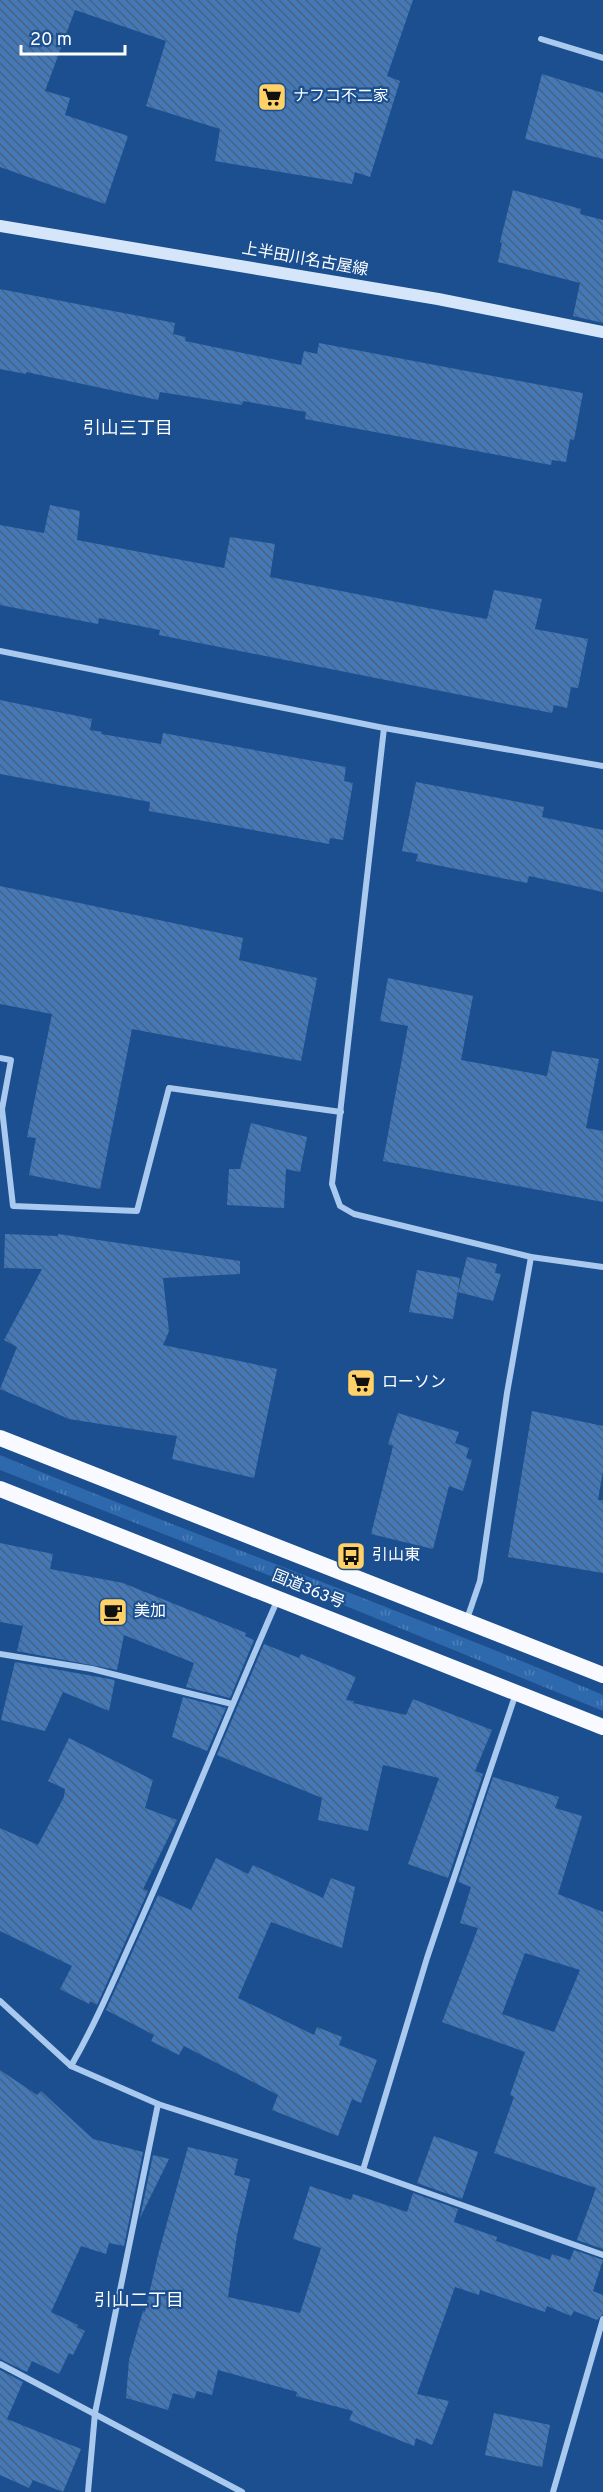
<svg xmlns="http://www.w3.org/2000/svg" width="603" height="2492" viewBox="0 0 603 2492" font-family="Overpass,'Noto Sans JP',sans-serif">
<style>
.grass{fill:url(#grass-tufts)}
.building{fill:url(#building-back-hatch);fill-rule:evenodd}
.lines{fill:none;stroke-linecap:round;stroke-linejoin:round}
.minor{stroke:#a9c9ee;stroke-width:6}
.secondary{stroke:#d6e6fa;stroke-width:12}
.trunk{stroke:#f8faff;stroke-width:16}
.labels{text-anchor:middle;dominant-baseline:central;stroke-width:4.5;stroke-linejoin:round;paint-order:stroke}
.poi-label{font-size:16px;fill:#fff;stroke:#1b4f8f;text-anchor:start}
.street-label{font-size:16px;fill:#fff;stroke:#1b4f8f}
.neighbourhood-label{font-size:18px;fill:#fff;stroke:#1b4f8f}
</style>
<defs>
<pattern id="grass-tufts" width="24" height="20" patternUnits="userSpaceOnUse" patternTransform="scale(1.5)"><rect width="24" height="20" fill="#2e69ad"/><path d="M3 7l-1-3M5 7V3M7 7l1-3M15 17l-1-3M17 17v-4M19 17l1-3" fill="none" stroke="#4d80b9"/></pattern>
<pattern id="building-back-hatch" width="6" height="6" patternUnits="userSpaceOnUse" patternTransform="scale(1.5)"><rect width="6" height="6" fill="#4478b7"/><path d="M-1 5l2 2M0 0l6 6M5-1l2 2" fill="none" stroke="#486282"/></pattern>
</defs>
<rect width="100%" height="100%" fill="#1b4f8f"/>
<path class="grass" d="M0,1455C200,1538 404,1610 603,1695V1711L309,1591L0,1470Z"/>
<g class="building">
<polygon points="0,0 413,0 387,76 400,81 370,177 355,172 352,184 215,161 220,129 146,106 166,41 75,10 45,91 70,98 65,115 128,136 105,204 0,167"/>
<polygon points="542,74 603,93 603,159 525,139"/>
<polygon points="513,190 581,209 580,214 603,220 603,323 573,316 580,283 498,262 502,243 500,242"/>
<polygon points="0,289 175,323 173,334 186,337 185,341 301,365 304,351 317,354 319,343 583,393 574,440 570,439 566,462 552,460 551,465 305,419 306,412 243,401 242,405 160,392 158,400 26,372 26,374 0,369"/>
<polygon points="50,505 80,511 77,540 224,568 230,537 275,544 270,577 453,613 487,619 494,590 542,599 535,629 588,639 578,688 571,687 567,708 554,705 552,713 159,635 160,630 99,618 98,624 0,605 0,525 44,533"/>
<polygon points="0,700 92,719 90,730 102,732 101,734 161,744 163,733 346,767 344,781 353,783 343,840 330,838 329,844 149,811 150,802 0,774"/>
<polygon points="416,782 544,807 542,817 603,830 603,892 529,876 527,883 416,861 418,854 402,851"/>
<polygon points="0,886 243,938 239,960 317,978 301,1061 132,1029 100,1189 29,1175 36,1138 27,1137 52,1014 0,1004"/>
<polygon points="388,978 473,996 461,1060 547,1076 552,1051 599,1059 586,1128 603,1131 603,1202 383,1161 408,1026 380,1021"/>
<polygon points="251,1123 307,1137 300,1172 286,1169 284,1208 227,1205 229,1169 240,1169"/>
<polygon points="5,1234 58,1236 58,1234 240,1261 240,1274 163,1278 169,1331 163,1345 277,1369 254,1478 172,1459 177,1436 69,1419 0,1389 17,1347 4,1340 42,1269 4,1268"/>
<polygon points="467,1257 497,1264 495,1273 501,1274 493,1301 458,1292"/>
<polygon points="417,1270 460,1278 453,1319 409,1312"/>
<polygon points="532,1411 603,1426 603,1471 598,1500 603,1500 603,1573 508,1557"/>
<polygon points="398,1413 459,1432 455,1443 469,1448 466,1458 472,1460 463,1491 449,1486 433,1549 371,1534 393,1446 388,1444"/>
<polygon points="0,1543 53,1554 50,1569 123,1583 246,1633 245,1636 254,1640 230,1698 186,1687 194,1663 124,1635 117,1670 17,1651 23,1626 0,1622"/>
<polygon points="264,1644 299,1658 301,1654 356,1677 346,1700 354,1701 353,1703 406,1715 413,1699 492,1730 475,1771 483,1774 448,1878 408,1864 439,1778 383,1765 368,1831 318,1820 322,1798 217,1755"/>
<polygon points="15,1662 115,1680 109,1711 63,1692 45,1731 1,1720"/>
<polygon points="183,1697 226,1708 207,1751 172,1737"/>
<polygon points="69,1738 153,1780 145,1808 177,1820 143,1889 148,1891 97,2005 90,2001 89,2004 60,1989 72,1966 0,1931 0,1828 38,1845 64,1797 65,1789 48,1781"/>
<path d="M493,1777L559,1797L555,1808L582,1816L558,1894L603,1912V2249L577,2240L596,2188L494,2153L514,2097L510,2095L525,2052L442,2022L478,1928L460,1923L471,1887L458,1882ZM525,1953L580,1970L554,2032L502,2014Z"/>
<polygon points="216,1858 248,1874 253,1865 323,1898 331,1878 355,1887 342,1948 271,1922 238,1998 314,2035 317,2027 342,2037 339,2045 377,2060 361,2103 352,2099 338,2136 272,2110 278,2095 184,2046 179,2055 151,2041 154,2035 106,2010 158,1895 191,1910"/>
<polygon points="0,2070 37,2095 41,2091 93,2139 143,2152 124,2246 109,2243 106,2254 81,2246 51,2312 78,2325 77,2327 85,2331 73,2355 69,2353 59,2374 32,2361 27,2372 0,2359"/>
<polygon points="434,2136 478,2152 462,2199 417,2183"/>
<polygon points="188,2147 238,2159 234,2175 250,2179 237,2235 228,2297 300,2313 321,2248 293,2239 310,2186 351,2200 353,2194 407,2212 413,2193 458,2209 454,2222 497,2237 496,2241 550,2260 552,2254 570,2260 574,2250 603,2260 593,2291 603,2295 603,2314 597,2320 574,2311 571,2316 547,2306 545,2312 480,2290 479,2295 455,2287 417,2394 449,2401 432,2445 416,2438 414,2446 349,2420 353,2411 296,2396 297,2392 218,2370 212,2395 197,2391 194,2399 173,2393 168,2410 126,2398 129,2360 143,2311 145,2312 158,2255"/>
<polygon points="153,2155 169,2159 140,2218"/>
<polygon points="0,2370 23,2382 7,2419 81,2449 63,2492 33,2480 29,2488 0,2475"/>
<polygon points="494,2413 550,2425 542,2467 485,2455"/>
</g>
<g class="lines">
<g class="minor">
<polyline points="541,39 603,58"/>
<polyline points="0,651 384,728 603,766"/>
<polyline points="384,728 332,1184 340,1206 354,1214 531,1257 603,1267"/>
<polyline points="0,1058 11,1060 2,1109 13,1206 137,1211 169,1088 341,1112"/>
<polyline points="467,1619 480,1581 507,1393 531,1257"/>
<polyline points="0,1654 92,1669 232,1704"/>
<polyline points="0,2001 71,2066 158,2104 363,2170 603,2255"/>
<path d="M71,2066C96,2023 115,1977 136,1931C185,1822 229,1710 277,1601"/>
<polyline points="363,2170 427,1958 516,1693"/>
<polyline points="0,2364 242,2492"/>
<polyline points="88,2492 95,2413 158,2104"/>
<polyline points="553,2492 603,2319"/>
</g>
<polyline class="secondary" points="0,226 438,299 603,332"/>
<g class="trunk">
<polyline points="0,1438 603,1675"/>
<polyline points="0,1489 603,1727"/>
</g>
</g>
<defs>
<g id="supermarket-square" transform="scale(1.5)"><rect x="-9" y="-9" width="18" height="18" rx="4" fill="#ffd166" stroke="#1b4f8f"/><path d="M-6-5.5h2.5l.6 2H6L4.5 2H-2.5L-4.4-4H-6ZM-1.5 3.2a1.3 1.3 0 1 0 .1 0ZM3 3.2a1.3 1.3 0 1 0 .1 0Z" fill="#111"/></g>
<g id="bus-square" transform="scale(1.5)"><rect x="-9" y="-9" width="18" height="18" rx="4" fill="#ffd166" stroke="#1b4f8f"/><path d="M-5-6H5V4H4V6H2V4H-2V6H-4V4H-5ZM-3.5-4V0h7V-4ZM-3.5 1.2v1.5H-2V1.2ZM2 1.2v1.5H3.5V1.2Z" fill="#111"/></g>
<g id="cafe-square" transform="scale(1.5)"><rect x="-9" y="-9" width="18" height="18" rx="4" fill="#ffd166" stroke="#1b4f8f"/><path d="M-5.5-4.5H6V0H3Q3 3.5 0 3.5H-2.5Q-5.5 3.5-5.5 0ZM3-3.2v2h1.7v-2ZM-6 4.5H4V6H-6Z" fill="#111"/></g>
</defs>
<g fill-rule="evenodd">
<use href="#supermarket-square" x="272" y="97"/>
<use href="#supermarket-square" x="361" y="1383"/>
<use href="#bus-square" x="351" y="1556"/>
<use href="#cafe-square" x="113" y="1612"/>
</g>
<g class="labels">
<g class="poi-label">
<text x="293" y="97">ナフコ不二家</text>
<text x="382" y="1383">ローソン</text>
<text x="372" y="1556">引山東</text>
<text x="134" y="1612">美加</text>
</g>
<g class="street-label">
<text transform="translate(305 260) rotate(10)">上半田川名古屋線</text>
<text transform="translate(308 1590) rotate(22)">国道363号</text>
</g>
<g class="neighbourhood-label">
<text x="128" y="429">引山三丁目</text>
<text x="139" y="2301">引山二丁目</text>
</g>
</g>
<path d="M21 45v9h104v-9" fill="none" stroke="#ffffff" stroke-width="3"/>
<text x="30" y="45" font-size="18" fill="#ffffff" stroke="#1b4f8f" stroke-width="4.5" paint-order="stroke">20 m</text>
</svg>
